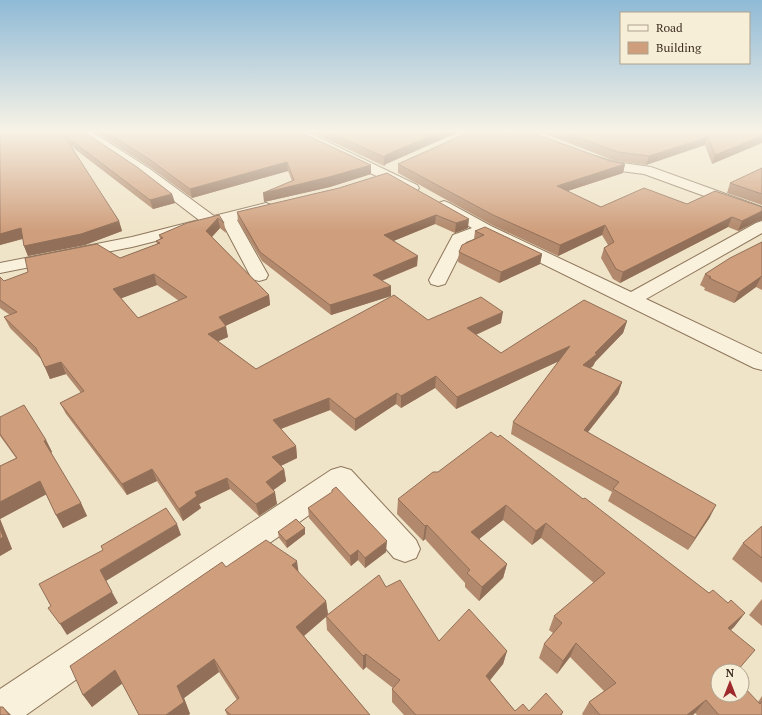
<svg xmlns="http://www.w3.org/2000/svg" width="762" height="715" viewBox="0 0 762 715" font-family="'PT Serif',serif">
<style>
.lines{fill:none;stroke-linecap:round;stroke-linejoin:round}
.street-casing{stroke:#8d765c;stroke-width:2}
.street{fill:#faf1dc;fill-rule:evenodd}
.wall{fill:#b2896c;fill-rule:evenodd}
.shaded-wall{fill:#916f58}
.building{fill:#cf9f7d;stroke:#916f58;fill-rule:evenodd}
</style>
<rect width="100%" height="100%" fill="#f0e4c8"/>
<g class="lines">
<g class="street-casing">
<g id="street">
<polygon points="74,130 89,130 150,169 214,216 266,203 271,205 274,208 271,211 237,220 268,275 266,279 259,281 252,279 223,224 132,247 0,273 0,263 132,237 199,220 140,175"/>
<polygon points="287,130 303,130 417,185 419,188 417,191 412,192 407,191 289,133"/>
<polygon points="595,156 615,162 651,167 762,207 762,217 644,174 613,170 590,163 588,160 590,157"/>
<polygon points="444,201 449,203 491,226 631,292 756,223 762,221 762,233 646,299 762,354 762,370 754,368 484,235 466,242 445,284 438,286 431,284 429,280 453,235 472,228 439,209 436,206 439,203"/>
<polygon points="341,467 351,470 416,540 420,549 416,558 405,562 394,558 339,494 26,715 0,715 0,689 331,470"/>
</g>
</g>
<use href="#street" class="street"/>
</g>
<g class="wall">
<polygon points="0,130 81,130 172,194 175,203 153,209 71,146 119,221 122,231 85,245 28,256 24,246 23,239 0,245"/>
<polygon points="92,130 296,130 371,174 330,187 264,202 292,181 288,171 192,198 151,168"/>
<polygon points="307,130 463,130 386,164 384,166"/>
<polygon points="535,130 754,130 712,164 705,145 646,165 615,161"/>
<polygon points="610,161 625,164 623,173 568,191 601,207 687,204 762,207 762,220 756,222 738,231 728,227 620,283 613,279 601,258 604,248 608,245 602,235 558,256 492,225 398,173 398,164"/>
<polygon points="762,168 762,205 727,193 730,183"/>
<polygon points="387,173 468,228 455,233 435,224 393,241 417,266 382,281 391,296 331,315 262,261 238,221 237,212 339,188"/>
<path d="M219,215L224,223L226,233L220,228L212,237L269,295L270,305L225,326L228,337L218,341L256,369L428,320L501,323L476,335L501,353L627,321L623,333L595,362L593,366L590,368L622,382L618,394L588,432L710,517L688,550L608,501L612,492L511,434L513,422L559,361L456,409L435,388L401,408L396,404L355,431L330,410L281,429L296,446L297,458L281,466L284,469L286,481L273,490L277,504L259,516L230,489L199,504L201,508L183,521L157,481L127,495L66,414L60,403L81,393L66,374L50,379L41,359L10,328L4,317L10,315L0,308V277L4,281L120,258L157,244L156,241L160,239L159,235ZM157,285L179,301L138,318L121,298Z"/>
<polygon points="475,231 542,254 540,264 499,283 458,262 459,252 474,239"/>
<polygon points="762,242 762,290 756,287 734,303 704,290 705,288 700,285 705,274"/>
<polygon points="0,417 46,440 52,452 51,453 81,503 87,516 63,528 56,515 46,494 0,519 12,549 0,556 0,466 16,458 0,436"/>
<polygon points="398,499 583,499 709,593 728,603 745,613 734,627 731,630 718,671 758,702 762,696 762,715 697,715 695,713 693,715 583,715 582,714 589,702 604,691 570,657 557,674 539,658 544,644 553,633 549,630 554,616 594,583 541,538 532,545 503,520 479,539 507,564 503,578 479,601 465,587 465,583 425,539 423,541 397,514"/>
<polygon points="308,508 386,552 365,568 358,560 351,566 309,518"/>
<polygon points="762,526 762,583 732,559 743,543"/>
<polygon points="305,528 305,534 287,548 279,538 278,532"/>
<polygon points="226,567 298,572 326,601 328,614 386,587 439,641 507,651 503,664 490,680 515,711 563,712 562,715 404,715 392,702 392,689 393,688 366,667 363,670 327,630 326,617 304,636 370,715 227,715 225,710 237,700 219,672 184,698 190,714 188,715 139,715 122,683 92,707 83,695"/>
<polygon points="762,599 762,626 749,615"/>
</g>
<g class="shaded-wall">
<polygon points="444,130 463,130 386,164 384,166 384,157 386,155"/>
<polygon points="762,136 762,143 712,164 715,155"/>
<polygon points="708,137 705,145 646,165 649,156"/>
<polygon points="287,162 288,171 192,198 190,189"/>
<polygon points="625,164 623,173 555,195 557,186"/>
<polygon points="371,165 371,174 330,187 264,202 263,193"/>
<polygon points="172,194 175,203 153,209 150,200"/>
<polygon points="762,211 762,220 756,222 738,231 742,221"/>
<polygon points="436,215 435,224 384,245 384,235"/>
<polygon points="732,217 728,227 620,283 623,272"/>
<polygon points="218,218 220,228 208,241 206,231"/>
<polygon points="469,219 468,228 455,233 456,223"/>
<polygon points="119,221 122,231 85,245 28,256 24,246"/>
<polygon points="605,225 602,235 558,256 560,245"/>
<polygon points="21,228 25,238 0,245 0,234"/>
<polygon points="542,254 540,264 499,283 501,272"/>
<polygon points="418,256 417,266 373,284 373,275"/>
<polygon points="154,274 157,285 117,300 113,289"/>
<polygon points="762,275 756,287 734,303 739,292"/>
<polygon points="391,286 391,296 331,315 330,305"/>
<polygon points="269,295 270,305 221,328 219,317"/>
<polygon points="503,312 501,323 466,339 467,328"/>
<polygon points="627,321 623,333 595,362 593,366 580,377 583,365"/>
<polygon points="226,326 228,337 210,345 208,334"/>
<polygon points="570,346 568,357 456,409 457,397"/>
<polygon points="61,362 66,374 50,379 45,367"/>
<polygon points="436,376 435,388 401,408 401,396"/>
<polygon points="622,382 618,394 580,442 584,430"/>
<polygon points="397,393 396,404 355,431 355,419"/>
<polygon points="329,398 330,410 275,431 273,420"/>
<polygon points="46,440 52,452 50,453 44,441"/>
<polygon points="296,446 297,458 274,469 272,457"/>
<polygon points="152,469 157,481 127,495 122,484"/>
<polygon points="284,469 286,481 268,494 266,482"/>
<polygon points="227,478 230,489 199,504 201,508 183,521 179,509 195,492"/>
<polygon points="40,481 47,494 0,519 12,549 0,556 0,502"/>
<polygon points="275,492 277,504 259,516 256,504"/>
<polygon points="81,503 87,516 63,528 56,515"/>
<polygon points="506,505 503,520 469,547 471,532"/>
<polygon points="716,505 710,517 688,550 695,538"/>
<polygon points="546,523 541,538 532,545 536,531"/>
<polygon points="177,524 181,535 106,581 118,603 67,635 60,624 100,570"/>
<polygon points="427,525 425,539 423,541 425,526"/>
<polygon points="305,528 305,534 287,548 286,541"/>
<polygon points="387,541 386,552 365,568 365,558"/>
<polygon points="358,550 358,560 351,566 350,556"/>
<polygon points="297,561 299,575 292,565"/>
<polygon points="507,564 503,578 479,601 482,587"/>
<polygon points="326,601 328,615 299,640 296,627"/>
<polygon points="745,613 734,627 717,642 728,628"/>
<polygon points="576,643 570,657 557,674 563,661"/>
<polygon points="507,651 503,664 483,689 486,676"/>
<polygon points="366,654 366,667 363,670 363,656"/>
<polygon points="214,659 219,672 184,698 190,714 188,715 166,715 177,686"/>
<polygon points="115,670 123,683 92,707 83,695"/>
<polygon points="706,700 695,713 693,715 687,715"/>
<polygon points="3,707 11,715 9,715"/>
</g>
<g class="building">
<polygon points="0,130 81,130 137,167 172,194 150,200 63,134 119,221 81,234 24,246 21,228 0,234"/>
<polygon points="103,130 296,130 371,165 329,177 263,193 294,180 287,162 190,189 149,159"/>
<polygon points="324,130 444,130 386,155 384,157"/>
<polygon points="474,130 525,130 610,161 625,164 557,186 601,207 644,188 687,204 715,191 762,207 762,211 742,221 732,217 623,272 616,269 604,248 614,242 605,225 560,245 493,215 398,164"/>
<polygon points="558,130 754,130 762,132 762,136 715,155 708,137 649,156 618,152"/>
<polygon points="762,168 762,194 730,183"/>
<polygon points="387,173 469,219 456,223 436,215 384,235 418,256 373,275 391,286 330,305 260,252 237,212 339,188"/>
<path d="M219,215L224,223L218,218L206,231L269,295L219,317L226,326L208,334L256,369L394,295L428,320L481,297L503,312L467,328L501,353L584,300L627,321L595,353L597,354L583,365L622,382L584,430L716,505L695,538L613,489L619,482L513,422L570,346L457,397L436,376L401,396L397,393L355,419L329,398L273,420L296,446L272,457L284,469L266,482L275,492L256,504L227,478L195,492L197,496L179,509L152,469L122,484L60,403L84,391L61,362L45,367L36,348L4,317L17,312L0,300V277L4,281L28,272L25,258L97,244L120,258L160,243L156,241L163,238L159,235L187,223ZM154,274L187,297L138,318L113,289Z"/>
<polygon points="485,227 542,254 501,272 459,252 462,245 484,235 475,231"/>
<polygon points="762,242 762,276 739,292 709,278 711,277 705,274 730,258"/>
<polygon points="24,405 46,440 44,441 81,503 56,515 40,481 0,502 0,466 17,458 0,434 0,417"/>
<polygon points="491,432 498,437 500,435 583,499 585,498 709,593 713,590 728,603 731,600 745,613 728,628 755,650 737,671 718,671 718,695 742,695 742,685 760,704 762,701 762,715 719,715 706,700 687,715 600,715 589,702 616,683 576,643 563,661 544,644 562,623 554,616 605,573 546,523 536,531 506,505 471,532 507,564 482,587 467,573 470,570 427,525 425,526 398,499 433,472 438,472"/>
<polygon points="336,487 387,541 365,558 358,550 350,556 308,508 332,492 332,490"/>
<polygon points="166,508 177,524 100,570 112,592 60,624 48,608 51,606 39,584 103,550 101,546"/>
<polygon points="296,519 305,528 286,541 278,532"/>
<polygon points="762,526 762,558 743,543"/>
<polygon points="0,528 3,537 0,539"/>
<polygon points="266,540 297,561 292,565 326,601 296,627 370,715 231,715 225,710 239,698 214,659 177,686 184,702 166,715 139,715 115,670 83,695 70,666 222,562 226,567"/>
<polygon points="379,575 386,587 400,580 439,641 469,609 507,651 486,676 515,711 523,704 529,711 546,693 563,712 560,715 416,715 392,689 400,680 366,654 363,656 326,616"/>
<polygon points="0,707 3,707 9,715 0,715"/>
</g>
<linearGradient id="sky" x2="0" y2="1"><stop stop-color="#8fbad6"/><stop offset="0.57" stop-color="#f8f3e6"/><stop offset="1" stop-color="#f8f3e6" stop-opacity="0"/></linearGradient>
<rect width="762" height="230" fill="url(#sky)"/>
<rect x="620" y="12" width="130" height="52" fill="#f7eed8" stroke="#ada18e"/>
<rect x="628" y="25" width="20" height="6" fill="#faf1dc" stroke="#ada18e"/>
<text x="656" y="32" font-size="12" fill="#3d2e20">Road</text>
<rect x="628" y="42" width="20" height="12" fill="#cf9f7d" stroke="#ada18e"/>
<text x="656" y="52" font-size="12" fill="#3d2e20">Building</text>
<g transform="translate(730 683)"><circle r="19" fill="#f7eed8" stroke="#ada18e"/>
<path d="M0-3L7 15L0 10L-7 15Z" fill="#9e2a2b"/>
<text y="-6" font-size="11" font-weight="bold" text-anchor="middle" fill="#3d2e20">N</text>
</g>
</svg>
